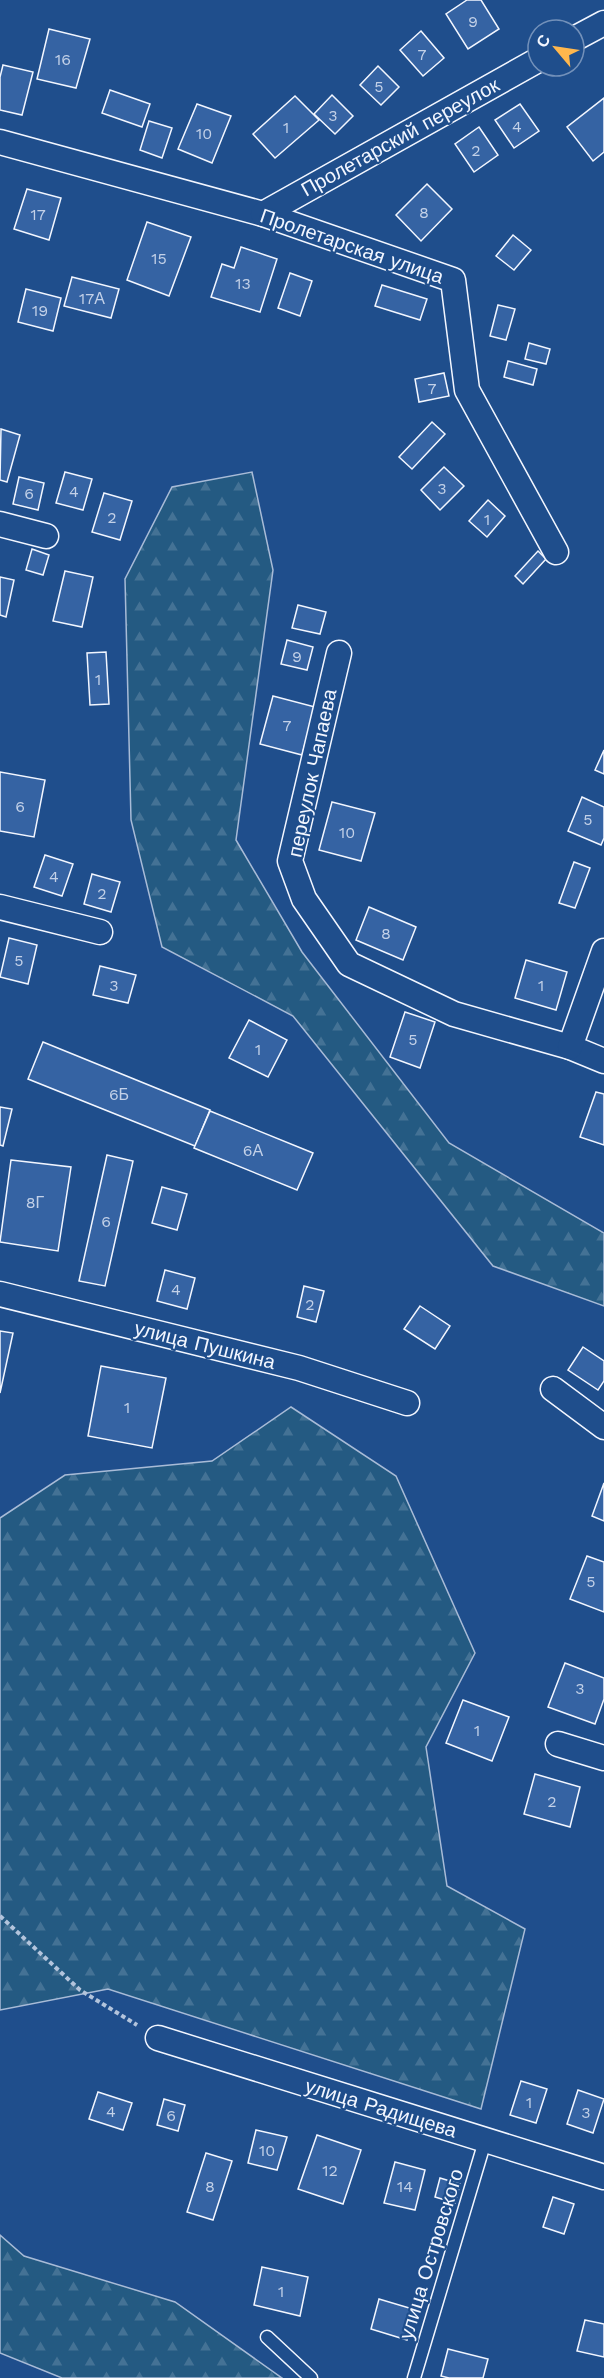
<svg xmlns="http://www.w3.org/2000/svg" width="604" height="2378" viewBox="0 0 604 2378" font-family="'Work Sans',sans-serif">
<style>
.forest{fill:url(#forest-firs);stroke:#a8bbd7;stroke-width:1.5}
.building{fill:#3563a3;stroke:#f2f6ff;stroke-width:1.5}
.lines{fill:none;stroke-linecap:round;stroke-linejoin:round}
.lane-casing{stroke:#f2f6ff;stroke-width:15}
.street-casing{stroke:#f2f6ff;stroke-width:27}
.path{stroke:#b3c4dc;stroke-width:4;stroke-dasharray:4.5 3;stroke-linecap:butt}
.lane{stroke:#1f4e8c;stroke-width:12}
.street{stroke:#1f4e8c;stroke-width:24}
.labels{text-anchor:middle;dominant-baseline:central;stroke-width:4.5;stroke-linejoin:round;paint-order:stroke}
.number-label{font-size:16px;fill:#c3d1e8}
.street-label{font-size:20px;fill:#f2f6ff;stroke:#1f4e8c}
</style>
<defs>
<pattern id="forest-firs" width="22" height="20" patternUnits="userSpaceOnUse" patternTransform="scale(1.5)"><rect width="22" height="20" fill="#245a82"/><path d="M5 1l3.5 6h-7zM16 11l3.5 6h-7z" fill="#447295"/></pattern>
</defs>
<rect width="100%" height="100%" fill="#1f4e8c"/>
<g class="forest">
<polygon points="252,472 273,570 236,840 302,952 449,1143 604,1233 604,1306 493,1266 293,1016 162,947 131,820 125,579 172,487"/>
<polygon points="291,1407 396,1476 475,1653 426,1747 447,1886 525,1929 481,2109 108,1989 0,2010 0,1518 65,1475 212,1461"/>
<polygon points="0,2235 24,2256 175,2302 282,2378 62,2378 0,2353"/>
</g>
<g class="building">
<polygon points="467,0 481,0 499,29 468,49 446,14"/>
<polygon points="49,29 90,39 76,88 37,79"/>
<polygon points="421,31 444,58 423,76 400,50"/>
<polygon points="3,65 33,72 22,115 0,110 0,77"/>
<polygon points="378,66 399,87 381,105 360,85"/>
<polygon points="110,90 150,104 142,127 102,113"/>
<polygon points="332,95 353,116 335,134 314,114"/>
<polygon points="295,96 319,120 275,158 253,134"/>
<polygon points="604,98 604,152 593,161 567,127"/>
<polygon points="197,104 231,116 212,163 178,149"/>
<polygon points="520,104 539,131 514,148 495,120"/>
<polygon points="149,121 172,128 162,158 140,150"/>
<polygon points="479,127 498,155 474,172 455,144"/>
<polygon points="427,184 452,209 421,241 396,215"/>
<polygon points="27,189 61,198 49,240 14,229"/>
<polygon points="147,222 191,237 169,296 127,280"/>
<polygon points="513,235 531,250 514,270 496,256"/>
<polygon points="241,247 277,259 260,312 211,297 222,264 234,268"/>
<polygon points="290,273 312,281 300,316 278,308"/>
<polygon points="72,277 119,289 111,318 64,306"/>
<polygon points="382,285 427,299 420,320 375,306"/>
<polygon points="26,289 61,298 53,331 18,322"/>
<polygon points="498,305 515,309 506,340 490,336"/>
<polygon points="529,343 550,349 546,364 525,359"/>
<polygon points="508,361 537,369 533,385 504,377"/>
<polygon points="444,373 449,396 419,402 415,379"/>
<polygon points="432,422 445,434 412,469 399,457"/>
<polygon points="1,429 20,435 7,482 0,480"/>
<polygon points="444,467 464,486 440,510 421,490"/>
<polygon points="65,472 92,479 83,510 56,503"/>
<polygon points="19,477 44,483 38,510 13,504"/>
<polygon points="104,493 132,501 120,540 92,532"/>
<polygon points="488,500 505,516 487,537 469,521"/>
<polygon points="32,549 49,555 43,575 26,570"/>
<polygon points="538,551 546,559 523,584 515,576"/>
<polygon points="65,571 93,577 82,627 53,621"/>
<polygon points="0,577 14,580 6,617 0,615"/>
<polygon points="298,605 326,612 320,634 292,628"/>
<polygon points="287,640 313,647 307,670 281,664"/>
<polygon points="106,652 109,704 90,705 87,653"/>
<polygon points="273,696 315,707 302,755 260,744"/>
<polygon points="604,750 604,774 595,770"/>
<polygon points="0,772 45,780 34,837 0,831"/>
<polygon points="582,797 604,807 604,838 601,845 568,831"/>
<polygon points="332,802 375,813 361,861 319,850"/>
<polygon points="45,855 73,864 62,896 34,887"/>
<polygon points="574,862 590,868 575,908 559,903"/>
<polygon points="92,874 120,882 111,912 84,904"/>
<polygon points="369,907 416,927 403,960 356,940"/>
<polygon points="9,938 37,945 28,984 0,977"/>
<polygon points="526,960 567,972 556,1010 515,998"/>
<polygon points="100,966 136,975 128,1003 93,995"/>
<polygon points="405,1012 435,1022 420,1068 390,1057"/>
<polygon points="249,1020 287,1040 268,1077 229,1058"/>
<polygon points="43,1042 210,1110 195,1146 28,1079"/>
<polygon points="596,1092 604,1094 604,1145 580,1137"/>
<polygon points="0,1107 12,1109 3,1146 0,1145"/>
<polygon points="210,1111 313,1153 297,1190 194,1148"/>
<polygon points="107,1155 133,1161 105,1286 79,1281"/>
<polygon points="11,1160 71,1167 58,1251 0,1242"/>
<polygon points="162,1187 187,1194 177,1230 152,1223"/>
<polygon points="165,1270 195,1278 187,1309 157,1301"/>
<polygon points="304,1286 324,1291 316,1322 297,1317"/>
<polygon points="420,1306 450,1326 435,1349 404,1329"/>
<polygon points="0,1331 13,1333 0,1393"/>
<polygon points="583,1347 604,1361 604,1381 598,1390 568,1370"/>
<polygon points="101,1366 166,1378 152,1448 88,1436"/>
<polygon points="604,1483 604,1521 592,1516"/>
<polygon points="587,1556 604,1562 604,1612 570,1599"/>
<polygon points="565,1663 604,1678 604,1699 595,1724 548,1707"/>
<polygon points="463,1700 509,1717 492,1761 446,1743"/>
<polygon points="535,1774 580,1787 570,1827 524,1814"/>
<polygon points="521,2081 547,2089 536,2123 510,2115"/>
<polygon points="578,2090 604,2099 593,2133 567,2124"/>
<polygon points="98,2092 132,2103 123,2130 89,2119"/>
<polygon points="164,2099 185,2105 178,2131 157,2125"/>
<polygon points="256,2130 287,2137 277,2170 248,2163"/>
<polygon points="317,2135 361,2150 343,2204 298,2189"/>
<polygon points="206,2153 232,2161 213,2220 187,2212"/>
<polygon points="395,2162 425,2170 415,2210 384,2203"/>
<polygon points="440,2178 460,2184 455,2203 435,2197"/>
<polygon points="553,2197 574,2204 564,2234 543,2227"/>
<polygon points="262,2267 308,2277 300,2316 254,2305"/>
<polygon points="379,2299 416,2310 407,2340 371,2329"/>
<polygon points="585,2320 604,2324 604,2357 577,2351"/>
<polygon points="448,2349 488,2359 483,2378 449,2378 441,2376"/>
</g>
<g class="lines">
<g class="lane-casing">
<g id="lane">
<polyline points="267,2337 311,2378"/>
<polyline points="414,2378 485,2141"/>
</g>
</g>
<g class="street-casing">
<g id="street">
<polyline points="574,39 604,23"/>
<polyline points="0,142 263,214 453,280 467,390 556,552"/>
<polyline points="263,214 538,60"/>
<polyline points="0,524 46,536"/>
<polyline points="339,653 290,861 304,899 349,964 454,1014 570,1047 604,1061"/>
<polyline points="0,907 100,932"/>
<polyline points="570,1047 604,951"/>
<polyline points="0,1294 299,1368 407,1403"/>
<polyline points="553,1389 604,1427"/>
<polyline points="558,1744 604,1758"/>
<polyline points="158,2038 604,2177"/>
</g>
</g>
<polyline class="path" points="0,1916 80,1990 137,2025"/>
<use href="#lane" class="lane"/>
<use href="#street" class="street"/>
</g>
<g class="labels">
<g class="number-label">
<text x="473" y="21">9</text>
<text x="422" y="54">7</text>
<text x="63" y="59">16</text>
<text x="379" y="86">5</text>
<text x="333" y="115">3</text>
<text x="517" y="126">4</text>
<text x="286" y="127">1</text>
<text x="204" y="133">10</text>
<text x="476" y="150">2</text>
<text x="424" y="212">8</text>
<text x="38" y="214">17</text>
<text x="159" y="258">15</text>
<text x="243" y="283">13</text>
<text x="92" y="298">17А</text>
<text x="40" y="310">19</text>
<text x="432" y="388">7</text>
<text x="442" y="488">3</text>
<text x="74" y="491">4</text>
<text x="29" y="493">6</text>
<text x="112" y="517">2</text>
<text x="487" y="519">1</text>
<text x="297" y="656">9</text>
<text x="98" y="679">1</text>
<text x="287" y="725">7</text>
<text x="20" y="806">6</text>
<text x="588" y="819">5</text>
<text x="347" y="832">10</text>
<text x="54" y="876">4</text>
<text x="102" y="893">2</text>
<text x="386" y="933">8</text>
<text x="19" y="960">5</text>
<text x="114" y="985">3</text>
<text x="541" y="985">1</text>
<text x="413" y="1039">5</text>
<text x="258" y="1049">1</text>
<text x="119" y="1094">6Б</text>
<text x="253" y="1150">6А</text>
<text x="35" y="1202">8Г</text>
<text x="106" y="1221">6</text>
<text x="176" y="1289">4</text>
<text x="310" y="1304">2</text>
<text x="127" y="1407">1</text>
<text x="591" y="1581">5</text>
<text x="580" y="1688">3</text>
<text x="477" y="1730">1</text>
<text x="552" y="1801">2</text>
<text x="529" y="2102">1</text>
<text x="111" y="2111">4</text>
<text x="586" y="2112">3</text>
<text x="171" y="2115">6</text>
<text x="267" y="2150">10</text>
<text x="330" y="2170">12</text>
<text x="210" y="2186">8</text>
<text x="405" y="2186">14</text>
<text x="281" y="2291">1</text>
</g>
<g class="street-label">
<text transform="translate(400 137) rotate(-29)">Пролетарский переулок</text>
<text transform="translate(352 246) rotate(19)">Пролетарская улица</text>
<text transform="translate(312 773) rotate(-78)">переулок Чапаева</text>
<text transform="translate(205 1345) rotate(14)">улица Пушкина</text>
<text transform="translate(381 2108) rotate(17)">улица Радищева</text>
<text transform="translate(431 2254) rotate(-73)">улица Островского</text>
</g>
</g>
<g transform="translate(556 48) rotate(299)"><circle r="28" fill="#1f4e8c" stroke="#7391ba" stroke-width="1.5"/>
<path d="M0-4.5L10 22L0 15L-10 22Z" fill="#ffb74d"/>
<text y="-9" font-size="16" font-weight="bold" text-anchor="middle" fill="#f2f6ff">С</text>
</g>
</svg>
